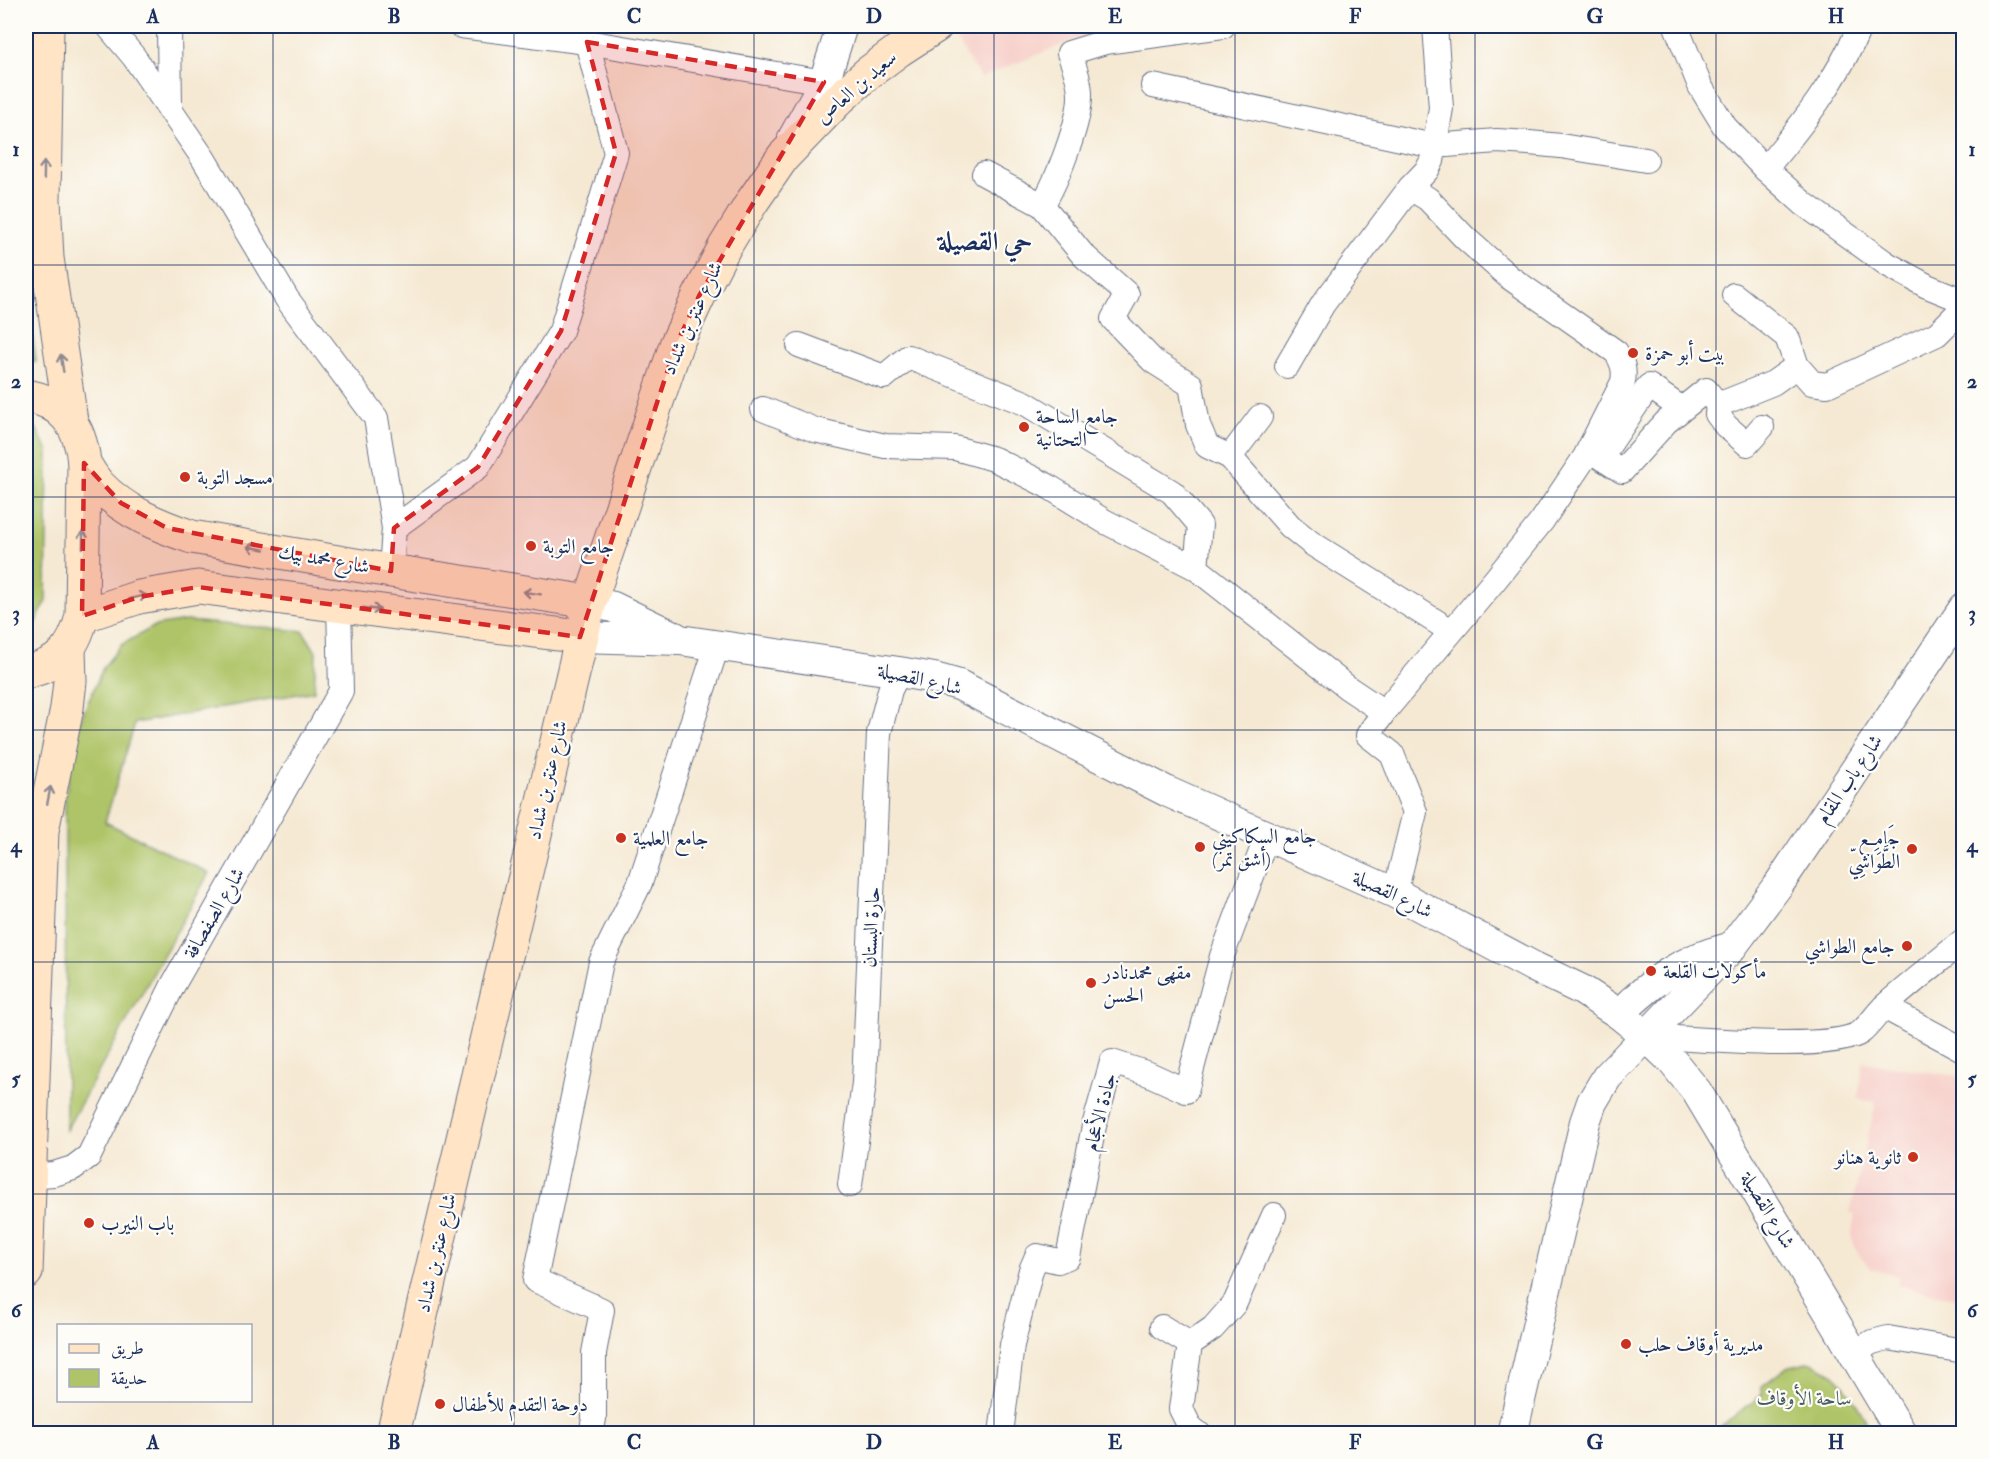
<svg xmlns="http://www.w3.org/2000/svg" width="1989" height="1459" viewBox="0 0 1989 1459" font-family="'IM FELL Double Pica',Amiri,serif">
<style>
.built{fill:#f7d0ca}
.green{fill:#afc468;stroke:#657a63;stroke-width:1.5}
.lines{fill:none;stroke-linecap:round;stroke-linejoin:round}
.minor-casing{stroke:#677087;stroke-width:26}
.tertiary-casing{stroke:#677087;stroke-width:32}
.secondary-casing{stroke:#677087;stroke-width:35}
.minor{stroke:#fff;stroke-width:24}
.tertiary{stroke:#fff;stroke-width:30}
.secondary{stroke:#ffe4c6;stroke-width:33}
.oneway{stroke:#8d8a92}
.marked{fill:#d62828;fill-opacity:0.2;stroke:#d62828;stroke-width:4.5;stroke-dasharray:12 8;stroke-linejoin:round}
.grid{fill:none;stroke:#1b2f5e;stroke-width:1.5;stroke-opacity:0.55}
.poi-dot{fill:#c8321e;stroke:#fdfcf7;stroke-width:2}
.labels{text-anchor:middle;dominant-baseline:central;stroke-width:4.5;stroke-linejoin:round;paint-order:stroke}
.street-label{font-size:20px;fill:#1b2f5e;stroke:#fdfcf7}
.poi-label{font-size:20px;fill:#1b2f5e;stroke:#fdfcf7;text-anchor:start}
.park-label{font-size:20px;fill:#475c61;stroke:#fdfcf7}
.district-label{font-size:26px;font-weight:bold;fill:#1b2f5e;stroke:#fdfcf7}
.neatline{fill:none;stroke:#1b2f5e;stroke-width:2}
.grid-label{font-size:20px;text-anchor:middle;font-weight:bold;fill:#1b2f5e}
</style>
<rect width="100%" height="100%" fill="#fdfcf7"/>
<filter id="ink" filterUnits="userSpaceOnUse"><feTurbulence type="fractalNoise" baseFrequency=".0167" numOctaves="2"/><feDisplacementMap in="SourceGraphic" scale="12" xChannelSelector="R" yChannelSelector="G"/><feConvolveMatrix kernelMatrix="1 2 1 2 8 2 1 2 1" color-interpolation-filters="sRGB"/></filter>
<filter id="wash" filterUnits="userSpaceOnUse"><feTurbulence type="fractalNoise" baseFrequency=".008" numOctaves="4" result="noise"/><feDisplacementMap in="SourceGraphic" scale="24" xChannelSelector="R" yChannelSelector="G"/><feGaussianBlur stdDeviation="1.35" result="paint"/><feColorMatrix in="noise" values="0 0 0 0 0 0 0 0 0 0 0 0 0 0 0 0 0 1.4 0 .05"/><feComposite in="paint" operator="in"/></filter>
<g filter="url(#wash)">
<rect width="100%" height="100%" fill="#f5e9d3"/>
<g class="built">
<polygon points="973,26 1143,26 1093,32 980,78 956,38"/>
<polygon points="1863,1062 1963,1077 1963,1300 1897,1285 1899,1276 1870,1268 1858,1254 1851,1237 1855,1214 1850,1213 1876,1102 1858,1099"/>
</g>
<g class="green">
<polygon points="26,288 36,362 26,361"/>
<polygon points="26,423 36,428 48,451 46,602 34,625 26,627"/>
<polygon points="186,621 303,631 316,652 314,691 135,723 105,822 209,873 66,1130 65,798 77,728 103,668 121,645 155,626"/>
<path d="M1807,1362C1844,1370 1855,1404 1873,1433H1712L1762,1395V1386L1787,1367Z"/>
</g>
</g>
<g filter="url(#ink)">
<g class="lines">
<g class="minor-casing">
<g id="minor">
<polyline points="108,26 134,57 203,158 287,299 376,418 394,528 391,571"/>
<polyline points="169,26 170,110"/>
<polyline points="461,26 587,42 824,82"/>
<polyline points="1676,26 1700,86 1725,127 1765,169 1804,204 1887,264 1927,286 1964,301"/>
<polyline points="1153,86 1434,146 1497,141 1529,143 1561,146 1646,160"/>
<path d="M1765,169C1802,125 1838,79 1860,26"/>
<polyline points="984,174 1042,205 1083,255 1127,294 1113,319 1153,361 1191,385 1198,425 1207,446 1230,457 1290,526 1311,543 1451,631"/>
<path d="M1042,205C1056,184 1081,120 1080,94C1080,81 1074,66 1069,53L1105,42L1223,26"/>
<polyline points="1734,295 1787,337 1797,366"/>
<polyline points="799,345 884,377 908,357 1025,403 1172,492 1200,525 1196,568"/>
<polyline points="1287,366 1323,304 1410,188 1427,170 1432,161 1441,108 1435,26"/>
<polyline points="1718,405 1717,414 1726,426 1747,444 1762,427"/>
<path d="M763,409L815,430L885,446L955,448L994,459L1046,485L1104,521L1196,568L1348,688L1384,712L1494,581L1542,521L1585,457L1623,382C1625,370 1623,363 1616,352L1509,277L1465,238L1428,199L1410,188"/>
<polyline points="1589,450 1622,471 1666,422 1706,390 1718,405 1773,383 1797,366 1812,383 1827,385 1937,334 1964,307"/>
<polyline points="1230,457 1260,417"/>
<polyline points="1601,457 1649,386 1682,409"/>
<polyline points="394,528 478,467 561,331 616,153 587,42 580,26"/>
<polyline points="1384,712 1368,735 1392,754 1415,812 1395,893"/>
<polyline points="1884,1007 1964,1050"/>
<path d="M1646,1036C1686,1038 1833,1053 1861,1032C1870,1025 1877,1013 1886,1005C1911,983 1938,962 1964,940"/>
<polyline points="26,1176 54,1174 73,1168 89,1156 173,985 341,691 339,604"/>
<polyline points="850,1185 864,1083 879,733 890,690 899,672"/>
<polyline points="1162,1327 1190,1344"/>
<polyline points="1854,1353 1872,1342 1888,1338 1964,1351"/>
<polyline points="591,1434 594,1419 594,1353 602,1310 535,1280 601,962 640,883 717,646"/>
<polyline points="1001,1434 1012,1345 1031,1270 1037,1256 1058,1261 1068,1257 1094,1126 1112,1062 1149,1074 1186,1091 1222,956 1267,836"/>
<polyline points="1199,1434 1190,1427 1181,1409 1190,1344 1213,1328 1235,1303 1274,1215"/>
</g>
</g>
<g class="tertiary-casing">
<g id="tertiary">
<polyline points="793,138 824,82 842,26"/>
<polyline points="590,602 613,607 675,637"/>
<polyline points="580,637 680,640 899,672 934,678 959,685 1168,792 1395,893 1534,967 1582,990 1619,1014 1646,1036 1672,1061 1697,1092 1902,1434"/>
<path d="M1619,1014C1651,983 1680,960 1725,949"/>
<polyline points="1512,1434 1585,1122 1592,1102 1607,1077 1731,948 1779,884 1964,608"/>
</g>
</g>
<g class="secondary-casing">
<g id="secondary">
<polyline points="47,26 44,199 47,258 71,421"/>
<path d="M26,396C63,401 81,428 84,463L82,616C74,649 59,665 26,672"/>
<path d="M84,463C89,471 94,480 100,486C125,512 159,526 192,537L391,571L590,602"/>
<polyline points="82,616 139,597 198,587 580,637"/>
<polyline points="26,1272 42,831 67,708 70,681 69,649"/>
<polyline points="393,1434 590,602 676,345 699,296 724,248 752,202 783,157 838,100 868,73 899,50 936,26"/>
</g>
</g>
<use href="#minor" class="minor"/>
<use href="#tertiary" class="tertiary"/>
<use href="#secondary" class="secondary"/>
</g>
<defs><path id="oneway-shaft" d="M-6 0H5M1.5-3L5.5 0L1.5 3" fill="none" stroke-width="1.6" stroke-linecap="round" stroke-linejoin="round" transform="scale(1.5)"/></defs>
<g class="oneway">
<use href="#oneway-shaft" transform="translate(44 170) rotate(-89)"/>
<use href="#oneway-shaft" transform="translate(62 363) rotate(-99)"/>
<use href="#oneway-shaft" transform="translate(83 539) rotate(-89)"/>
<use href="#oneway-shaft" transform="translate(256 548) rotate(-170)"/>
<use href="#oneway-shaft" transform="translate(532 593) rotate(-171)"/>
<use href="#oneway-shaft" transform="translate(138 597) rotate(-14)"/>
<use href="#oneway-shaft" transform="translate(372 609) rotate(8)"/>
<use href="#oneway-shaft" transform="translate(49 795) rotate(-79)"/>
</g>
</g>
<path class="marked" d="M587,42L824,82L699,296L676,345L580,637L198,587L139,597L82,616L84,463L121,503L167,528L391,571L394,528L478,467L561,331L616,153Z"/>
<path class="grid" d="M273,26V1434M514,26V1434M754,26V1434M994,26V1434M1235,26V1434M1475,26V1434M1716,26V1434M26,265H1964M26,497H1964M26,730H1964M26,962H1964M26,1194H1964"/>
<g class="poi-dot">
<circle cx="1633" cy="353" r="6"/>
<circle cx="1024" cy="427" r="6"/>
<circle cx="185" cy="477" r="6"/>
<circle cx="531" cy="546" r="6"/>
<circle cx="621" cy="838" r="6"/>
<circle cx="1200" cy="847" r="6"/>
<circle cx="1912" cy="849" r="6"/>
<circle cx="1907" cy="946" r="6"/>
<circle cx="1651" cy="971" r="6"/>
<circle cx="1091" cy="983" r="6"/>
<circle cx="1913" cy="1157" r="6"/>
<circle cx="89" cy="1223" r="6"/>
<circle cx="1626" cy="1344" r="6"/>
<circle cx="440" cy="1404" r="6"/>
</g>
<g class="labels">
<g class="street-label">
<text transform="translate(856 87) rotate(-41)">سعيد بن العاص</text>
<text transform="translate(692 318) rotate(-66)">شارع عنتر بن شداد</text>
<text transform="translate(324 559) rotate(10)">شارع محمد بيك</text>
<text transform="translate(920 679) rotate(13)">شارع القصيلة</text>
<text transform="translate(1849 779) rotate(-56)">شارع باب المقام</text>
<text transform="translate(547 780) rotate(-77)">شارع عنتر بن شداد</text>
<text transform="translate(1393 894) rotate(26)">شارع القصيلة</text>
<text transform="translate(214 913) rotate(-60)">شارع الصفصافة</text>
<text transform="translate(871 927) rotate(-87)">حارة البستان</text>
<text transform="translate(1100 1112) rotate(-76)">جادة الأعجام</text>
<text transform="translate(1768 1210) rotate(59)">شارع القصيلة</text>
<text transform="translate(436 1253) rotate(-77)">شارع عنتر بن شداد</text>
</g>
<g class="poi-label">
<text x="1645" y="353">بيت أبو حمزة</text>
<text x="1036" y="416">جامع الساحة<tspan x="1036" dy="23">التحتانية</tspan></text>
<text x="197" y="477">مسجد التوبة</text>
<text x="543" y="546">جامع التوبة</text>
<text x="1212" y="836">جامع السكاكيني<tspan x="1212" dy="23">(أشق تمر)</tspan></text>
<text x="633" y="838">جامع العلمية</text>
<text x="1900" y="838" text-anchor="end">جَامِع<tspan x="1900" dy="23">الطَّوَاشِيّ</tspan></text>
<text x="1895" y="946" text-anchor="end">جامع الطواشي</text>
<text x="1663" y="971">مأكولات القلعة</text>
<text x="1103" y="972">مقهى محمدنادر<tspan x="1103" dy="23">الحسن</tspan></text>
<text x="1901" y="1157" text-anchor="end">ثانوية هنانو</text>
<text x="101" y="1223">باب النيرب</text>
<text x="1638" y="1344">مديرية أوقاف حلب</text>
<text x="452" y="1404">دوحة التقدم للأطفال</text>
</g>
<g class="park-label">
<text x="1804" y="1398">ساحة الأوقاف</text>
</g>
<g class="district-label">
<text x="985" y="242">حي القصيلة</text>
</g>
</g>
<rect width="1989" height="1459" fill="none" stroke="#fdfcf7" stroke-width="66"/>
<rect x="57" y="1324" width="195" height="78" fill="#fdfcf7" stroke="#a3aaba" stroke-width="1.5"/>
<rect x="69" y="1344" width="30" height="9" fill="#ffe4c6" stroke="#a3aaba" stroke-width="1.5"/>
<text x="111" y="1354" font-size="18" fill="#1b2f5e">طريق</text>
<rect x="69" y="1369" width="30" height="18" fill="#afc468" stroke="#a3aaba" stroke-width="1.5"/>
<text x="111" y="1384" font-size="18" fill="#1b2f5e">حديقة</text>
<rect x="33" y="33" width="1923" height="1393" class="neatline"/>
<g class="grid-label">
<text x="153" y="23">A</text>
<text x="394" y="23">B</text>
<text x="634" y="23">C</text>
<text x="874" y="23">D</text>
<text x="1115" y="23">E</text>
<text x="1355" y="23">F</text>
<text x="1595" y="23">G</text>
<text x="1836" y="23">H</text>
<text x="16" y="156">1</text>
<text x="1972" y="156">1</text>
<text x="16" y="388">2</text>
<text x="1972" y="388">2</text>
<text x="16" y="620">3</text>
<text x="1972" y="620">3</text>
<text x="16" y="852">4</text>
<text x="1972" y="852">4</text>
<text x="16" y="1085">5</text>
<text x="1972" y="1085">5</text>
<text x="16" y="1317">6</text>
<text x="1972" y="1317">6</text>
<text x="153" y="1449">A</text>
<text x="394" y="1449">B</text>
<text x="634" y="1449">C</text>
<text x="874" y="1449">D</text>
<text x="1115" y="1449">E</text>
<text x="1355" y="1449">F</text>
<text x="1595" y="1449">G</text>
<text x="1836" y="1449">H</text>
</g>
</svg>
